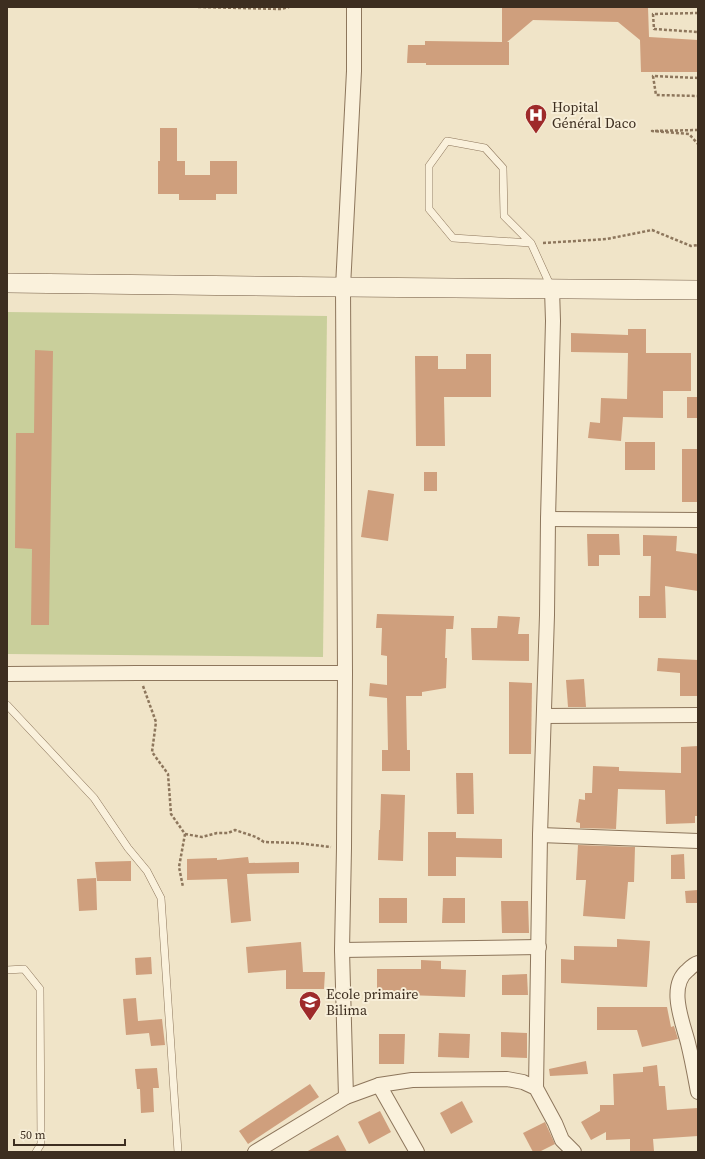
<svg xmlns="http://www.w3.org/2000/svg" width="705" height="1159" viewBox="0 0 705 1159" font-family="'Source Serif 4',serif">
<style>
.green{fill:#c9cf9b}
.building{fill:#cf9f7d}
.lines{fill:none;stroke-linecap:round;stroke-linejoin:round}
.lane-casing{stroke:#8d765c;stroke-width:8}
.street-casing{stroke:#8d765c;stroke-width:16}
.secondary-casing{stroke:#6f573f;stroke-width:20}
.path{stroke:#8d765c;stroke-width:2.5;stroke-dasharray:3 2;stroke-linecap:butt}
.lane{stroke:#faf1dc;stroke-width:7}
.street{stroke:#faf1dc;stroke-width:14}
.secondary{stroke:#faf1dc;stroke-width:19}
.labels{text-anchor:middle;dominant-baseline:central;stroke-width:4;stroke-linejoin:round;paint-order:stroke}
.poi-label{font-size:14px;fill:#3d2e20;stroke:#f7eed8;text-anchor:start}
</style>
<rect width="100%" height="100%" fill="#f0e4c8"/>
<polygon class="green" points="7,312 327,316 323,657 7,654"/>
<g class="building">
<polygon points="502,7 648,7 649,37 698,40 698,72 641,72 640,40 618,22 533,20 507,42 509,42 509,65 426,65 426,63 407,63 408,45 425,45 425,41 502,42"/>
<polygon points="160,128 177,128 177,161 185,161 185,175 210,175 210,161 237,161 237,194 216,194 216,200 179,200 179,194 158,194 158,161 160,161"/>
<polygon points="628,329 646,329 646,353 691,353 691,391 663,391 663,418 623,417 621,441 588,438 590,422 600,423 601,398 627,399 628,353 571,352 571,333 628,335"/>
<polygon points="35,350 53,351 49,625 31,625 32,549 15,548 16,433 34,433"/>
<polygon points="466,354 491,354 491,397 444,397 445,446 416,446 415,356 438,356 438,369 466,369"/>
<rect x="687" y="397" width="11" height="21"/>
<rect x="625" y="442" width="30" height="28"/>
<rect x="682" y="449" width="16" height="53"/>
<rect x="424" y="472" width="13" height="19"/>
<polygon points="368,490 394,494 388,541 361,537"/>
<polygon points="587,534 619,534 620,555 599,555 599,566 588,566"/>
<polygon points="643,535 677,536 676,551 698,554 698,591 665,586 666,618 639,618 639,596 650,596 651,556 643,556"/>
<polygon points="377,614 454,616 453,629 446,629 445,658 447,658 446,688 422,692 422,696 406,696 407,750 410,750 410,771 382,771 382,750 388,750 387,698 369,696 370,683 387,685 387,656 381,655 382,628 376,628"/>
<polygon points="498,616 520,617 518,634 529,634 529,661 472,660 471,628 497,628"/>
<polygon points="658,658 698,660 698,696 680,696 680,673 657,671"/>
<polygon points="584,679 586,707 568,707 566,680"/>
<polygon points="509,682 532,683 531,754 509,754"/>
<polygon points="698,746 698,816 695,816 695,823 666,824 665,790 618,789 616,829 580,828 580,823 576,822 579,799 585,800 585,793 592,793 593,766 619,767 619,771 681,773 681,747"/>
<polygon points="456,773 473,773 474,814 457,814"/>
<polygon points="381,794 405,795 403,861 378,860 379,830 380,830"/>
<polygon points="428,832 456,832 456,838 502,839 502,858 456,857 456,876 428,876"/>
<polygon points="578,845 635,847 634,882 628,882 625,919 583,916 586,880 576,880"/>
<polygon points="684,854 685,879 671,879 671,855"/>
<polygon points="248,857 249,863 299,862 299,873 247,874 251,921 231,923 227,879 187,880 187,859 217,858 217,860"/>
<polygon points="131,861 131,881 97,881 95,862"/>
<polygon points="96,878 97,910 79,911 77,879"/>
<polygon points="698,890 698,903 686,903 685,891"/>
<rect x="379" y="898" width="28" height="25"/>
<polygon points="443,898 465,898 465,923 442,923"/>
<polygon points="501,901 528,901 529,933 502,933"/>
<polygon points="617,939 650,941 647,987 561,983 561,959 574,960 574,946 617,947"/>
<polygon points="301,942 303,972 325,972 324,989 286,989 286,970 248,973 246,947"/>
<polygon points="151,957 152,974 136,975 135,958"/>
<polygon points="421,960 441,961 441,969 466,970 465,997 406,995 406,997 377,997 377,969 421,969"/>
<polygon points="527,974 528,995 502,995 502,975"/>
<polygon points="136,998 138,1021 162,1019 165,1045 151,1046 149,1033 126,1035 123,999"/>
<polygon points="597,1007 667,1007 671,1027 674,1026 678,1039 642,1047 637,1030 597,1030"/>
<polygon points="501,1032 527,1033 527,1058 501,1057"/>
<polygon points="439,1033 470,1034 469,1058 438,1057"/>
<polygon points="379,1034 405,1034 404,1064 379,1064"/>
<polygon points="586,1061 588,1074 550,1076 549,1069"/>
<polygon points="657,1065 659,1086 665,1086 667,1110 698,1108 698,1136 653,1139 654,1151 630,1151 630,1139 606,1140 606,1132 591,1140 581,1122 600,1111 600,1105 614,1105 613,1074 643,1072 643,1067"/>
<polygon points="157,1068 159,1088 153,1088 154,1112 141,1113 140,1089 137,1089 135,1069"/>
<polygon points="310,1084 319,1097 248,1144 239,1131"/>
<polygon points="462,1101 473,1122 451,1134 440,1113"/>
<polygon points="380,1111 391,1132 369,1144 358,1122"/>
<polygon points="545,1122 555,1144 539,1152 533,1152 523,1133"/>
<polygon points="338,1135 347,1152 306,1152"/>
</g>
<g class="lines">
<g class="lane-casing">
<g id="lane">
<polyline points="531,243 504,216 503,168 485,148 447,141 429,166 429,209 453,238 531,243 551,287"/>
<polyline points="7,705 94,798 128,848 147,871 161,898 178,1152"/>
<polyline points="7,970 24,969 40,989 41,1144 36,1152"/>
</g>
</g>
<g class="street-casing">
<g id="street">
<polyline points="548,519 698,520"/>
<polyline points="7,674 137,673 345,673"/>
<polyline points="544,716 698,715"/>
<polyline points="540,835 698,841"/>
<polyline points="342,950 539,947"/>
<path d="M698,963C694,964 691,967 688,970C667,986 683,1023 688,1043C692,1059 695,1076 698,1092"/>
<polyline points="379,1085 417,1152"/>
<polyline points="536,1088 540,835 547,615 548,519 553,321 552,289"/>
<polyline points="346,1097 342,950 344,848 345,673 343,287 354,71 354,7"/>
<polyline points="255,1152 346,1097 379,1085 412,1080 507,1079 523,1082 536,1088 555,1123 562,1140 574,1152"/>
</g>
</g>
<g class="secondary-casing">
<polyline id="secondary" points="7,283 343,287 698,290"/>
</g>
<g class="path">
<polyline points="198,7 281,9 289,7"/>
<polyline points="698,13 653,14 654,29 698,32"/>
<polyline points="698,78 653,76 656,95 698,96"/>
<polyline points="698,130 652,131 689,134 698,144"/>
<polyline points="543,243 607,239 652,230 691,246 698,245"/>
<polyline points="143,686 156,722 152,752 168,774 171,814 185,834 179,867 183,887"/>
<polyline points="185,834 202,837 217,833 228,833 235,830 256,837 264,842 297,843 331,847"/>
</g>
<use href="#lane" class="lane"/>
<use href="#street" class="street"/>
<use href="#secondary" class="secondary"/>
</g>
<defs>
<g id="hospital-pin" transform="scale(1.15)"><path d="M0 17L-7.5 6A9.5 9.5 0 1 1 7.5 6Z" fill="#9e2a2b" stroke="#f7eed8"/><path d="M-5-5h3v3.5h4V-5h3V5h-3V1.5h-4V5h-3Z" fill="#fff"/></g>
<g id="school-pin" transform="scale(1.15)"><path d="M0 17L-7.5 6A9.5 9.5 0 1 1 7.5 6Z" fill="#9e2a2b" stroke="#f7eed8"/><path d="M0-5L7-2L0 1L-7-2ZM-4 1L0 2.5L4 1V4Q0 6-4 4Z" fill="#fff"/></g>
</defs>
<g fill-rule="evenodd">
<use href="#hospital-pin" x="536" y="115"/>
<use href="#school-pin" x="310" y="1002"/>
</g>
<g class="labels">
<g class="poi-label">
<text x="552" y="107">Hopital<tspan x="552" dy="16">Général Daco</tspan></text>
<text x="326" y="994">Ecole primaire<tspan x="326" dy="16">Bilima</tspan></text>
</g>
</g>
<rect width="705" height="1159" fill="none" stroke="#3d2e20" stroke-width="16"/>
<path d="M14 1139v6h111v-6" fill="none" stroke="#3d2e20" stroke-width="2"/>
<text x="20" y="1139" font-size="12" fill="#3d2e20" stroke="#f7eed8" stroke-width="3" paint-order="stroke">50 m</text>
</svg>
